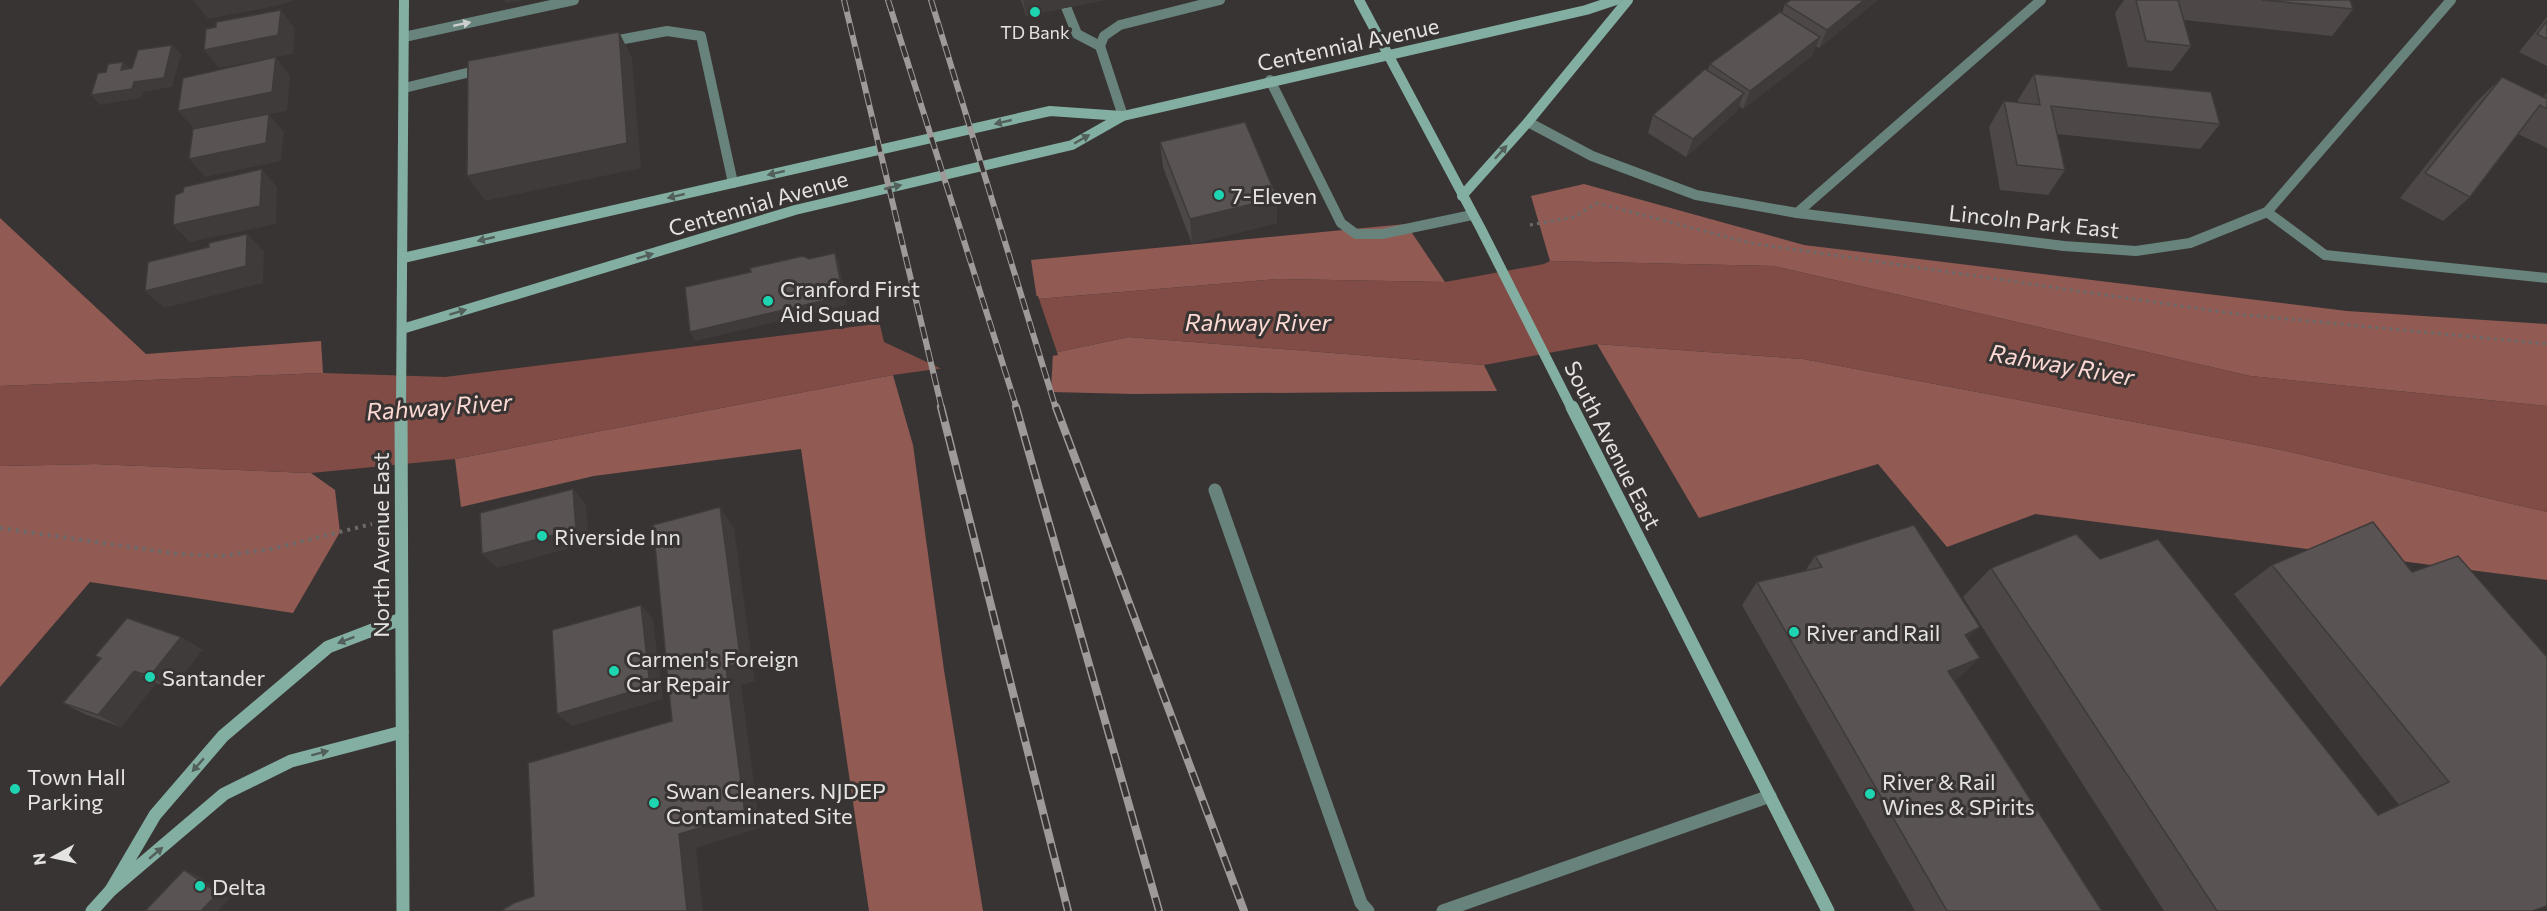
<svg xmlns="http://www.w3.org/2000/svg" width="2547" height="911" viewBox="0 0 2547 911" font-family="Commissioner,sans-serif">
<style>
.forest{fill:#915a53}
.water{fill:#824c46}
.pier{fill:#383433}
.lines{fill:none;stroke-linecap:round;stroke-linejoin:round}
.path-far1{stroke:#6d6a69;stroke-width:3;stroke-dasharray:3 4;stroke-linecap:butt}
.path{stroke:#6d6a69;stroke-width:4;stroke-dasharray:3 5;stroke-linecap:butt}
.lane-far1{stroke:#68837b;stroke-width:10}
.lane{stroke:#68837b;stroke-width:13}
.street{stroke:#68837b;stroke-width:10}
.secondary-far1{stroke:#83afa2;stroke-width:10}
.secondary{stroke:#83afa2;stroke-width:13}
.rail-far1-casing{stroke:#9d9a99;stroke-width:6}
.rail-casing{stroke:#9d9a99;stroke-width:8}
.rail-far1{stroke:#383433;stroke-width:4;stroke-dasharray:12;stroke-linecap:butt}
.rail{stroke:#383433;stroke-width:5;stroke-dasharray:15;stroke-linecap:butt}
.wall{fill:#4d4847}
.shaded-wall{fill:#3e3b3a}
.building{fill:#595453;stroke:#3e3b3a;stroke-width:1.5}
.oneway{fill:#cccfcd}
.oneway2{fill:#525f5a}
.poi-dot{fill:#1ed5b1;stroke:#383433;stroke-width:2}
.labels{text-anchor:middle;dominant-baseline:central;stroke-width:6;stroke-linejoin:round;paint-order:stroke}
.far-poi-label{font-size:18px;fill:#e5e2e2;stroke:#383433}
.street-label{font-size:22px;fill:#e5e2e2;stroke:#383433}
.poi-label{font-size:22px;fill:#e5e2e2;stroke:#383433;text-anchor:start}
.water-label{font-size:24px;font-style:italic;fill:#fdd9d4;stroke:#383433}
</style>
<rect width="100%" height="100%" fill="#383433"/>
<g class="forest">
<polygon points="1584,184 1804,245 2347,311 2547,324 2547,406 2250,376 1774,266 1550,261 1531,196"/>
<polygon points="0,218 146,354 321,341 323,373 0,386"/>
<polygon points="1406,224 1445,282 1278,279 1037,299 1031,260"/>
<polygon points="1129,337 1484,365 1497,391 1134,394 1051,392 1053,353"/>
<polygon points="1597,344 1803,359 2277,449 2547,512 2547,580 2035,514 1947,547 1878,464 1699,518"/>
<polygon points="893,375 913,445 944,670 983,911 869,911 801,449 594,476 461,507 455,459"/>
<polygon points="95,464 311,473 335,490 340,532 293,613 90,582 0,687 0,466"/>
</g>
<polygon class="water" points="1550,261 1774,266 2250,376 2547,406 2547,512 2277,449 1803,359 1597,344 1484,365 1129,337 1053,353 893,375 455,459 311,473 95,464 0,466 0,386 323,373 445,377 884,323 1037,299 1278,279 1445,282 1544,264"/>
<polygon class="pier" points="1038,296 1058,355 946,371 884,342 879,321"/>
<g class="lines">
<polyline class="path-far1" points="1530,225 1574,217 1597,203 1750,243 2236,314 2547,344"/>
<polyline class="path" points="0,528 178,554 220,556 271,549 372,524"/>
<g class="lane-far1">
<polyline points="1066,7 1077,34 1100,46"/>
<polyline points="404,37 574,0"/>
<polyline points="608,42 667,31 701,36 733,183"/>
<polyline points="1270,80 1341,223 1356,234 1382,234 1472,215"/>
<polyline points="404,88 483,69"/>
<polyline points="1123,116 1100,46 1104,36 1120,25 1220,0"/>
<polyline points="2267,212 2325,255 2547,278"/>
<polyline points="1797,213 2041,0"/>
</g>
<g class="lane">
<polyline points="1215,490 1361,903 1368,911"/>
<polyline points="1443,911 1770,796"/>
</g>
<polyline class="street" points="1528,122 1592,156 1696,195 1797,213 2064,246 2136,251 2190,243 2267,212 2451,0"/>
<g class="secondary-far1">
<polyline points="1359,0 1481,229 1572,409"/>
<polyline points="1462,196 1528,122 1628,0"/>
<polyline points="403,258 1050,111 1122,116"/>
<polyline points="402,329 795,210 1072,145 1123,116 1586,10 1616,0"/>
<polyline points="401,409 404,0"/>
</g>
<g class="secondary">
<polyline points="401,407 403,911"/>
<polyline points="1572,407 1828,911"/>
<polyline points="111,890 155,815 223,736 328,647 401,619"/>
<polyline points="92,911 111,890 224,794 291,761 402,732"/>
</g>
<g class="rail-far1-casing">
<g id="rail-far1">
<polyline points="844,0 942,409"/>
<polyline points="888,0 1017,409"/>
<polyline points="931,0 1056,409"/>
</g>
</g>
<g class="rail-casing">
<g id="rail">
<polyline points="941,407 1068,911"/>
<polyline points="1016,407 1159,911"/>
<polyline points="1056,407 1244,911"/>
</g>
</g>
<use href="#rail-far1" class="rail-far1"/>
<use href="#rail" class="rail"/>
</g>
<g class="wall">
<polygon points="1021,0 1104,0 1026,16"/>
<polygon points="1878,0 1819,48 1816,46 1812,56 1743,109 1739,106 1737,111 1686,157 1648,133 1653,115 1707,71 1710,64 1782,13 1785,4"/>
<polygon points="2124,0 2350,0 2353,9 2332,36 2184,20 2191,46 2172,71 2128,67 2115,13"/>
<polygon points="2547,17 2547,66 2519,52"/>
<polygon points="2034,74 2220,124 2200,149 2057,134 2065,170 2048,195 2000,190 1989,127 2004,101 2019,103 2018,100"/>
<polygon points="2502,77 2543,97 2547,93 2547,148 2518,134 2470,197 2443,221 2400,198 2476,102"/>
<polygon points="1160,142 1277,198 1277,223 1192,244 1163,167"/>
<polygon points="2373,522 2532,911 2164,911 1963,597 1991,568 2100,559 2378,815 2399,805 2234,594 2272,565"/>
<polygon points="1815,556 1967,639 1956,680 1954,681 2102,911 1915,911 1742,605 1757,582 1805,571"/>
<polygon points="181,637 202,650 172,689 156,683 121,727 87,715 63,703 100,659 95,656"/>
</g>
<g class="shaded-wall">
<polygon points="193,0 295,0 276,6 208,19"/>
<polygon points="504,0 524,0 506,3"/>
<polygon points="1023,0 1104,0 1026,16"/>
<polygon points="1864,0 1878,0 1819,48 1827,30"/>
<polygon points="281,10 295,28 293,54 276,57 290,76 287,111 269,114 284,132 281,161 205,177 189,159 195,130 178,111 276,57 219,68 204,50"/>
<polygon points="619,32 632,58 641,168 485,201 467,176"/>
<polygon points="1820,37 1812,56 1743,109 1750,91"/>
<polygon points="172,45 181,54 172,87 143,92 141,98 100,105 91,95 134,82"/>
<polygon points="123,62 132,71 121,70"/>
<polygon points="1744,93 1737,111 1686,157 1693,139"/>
<polygon points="262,169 277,187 276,224 190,242 173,225"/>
<polygon points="1277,198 1277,223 1192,244 1190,219"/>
<polygon points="247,234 264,251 263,283 164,308 145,291"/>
<polygon points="835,253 839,262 847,305 695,341 690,332"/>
<polygon points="573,489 586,504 589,543 497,568 482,554"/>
<polygon points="720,507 734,528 755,681 741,685 760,828 696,848 703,911 687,911 679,834 726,667"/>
<polygon points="641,605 653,619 663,699 572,726 557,714"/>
<polygon points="1980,627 1957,649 1965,635"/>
<polygon points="181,637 202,650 172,689 150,676"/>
<polygon points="1980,658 1956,680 1926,693 1948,671"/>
<polygon points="134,671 156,683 121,727 98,715"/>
<polygon points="184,870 197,875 230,898 218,911 201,911"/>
</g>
<g class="building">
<polygon points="1791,0 1864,0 1827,30 1785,4"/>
<polygon points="2136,0 2178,0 2191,46 2146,41"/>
<polygon points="2262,0 2350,0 2353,9"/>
<polygon points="281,10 278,35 204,50 206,29 216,27 216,22"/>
<polygon points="1780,12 1820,37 1750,91 1710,64"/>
<polygon points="2547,21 2547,39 2537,34"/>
<polygon points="619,32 627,143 467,176 468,61"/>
<polygon points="172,45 164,78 134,82 132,89 91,95 98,73 106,72 108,64 123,62 121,70 132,68 138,50"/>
<polygon points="276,57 272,92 178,111 183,78"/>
<polygon points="1705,69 1744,93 1693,139 1653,115"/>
<polygon points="2034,74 2211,92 2220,124 2051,106 2065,170 2017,165 2004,101 2040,105"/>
<polygon points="2502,77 2545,98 2547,95 2547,109 2540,105 2470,197 2425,173"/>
<polygon points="269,114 266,143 189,159 193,129"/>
<polygon points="1245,122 1277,198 1190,219 1160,142"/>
<polygon points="262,169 260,206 173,225 175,195 183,192 184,187"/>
<polygon points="247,234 246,266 145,291 148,262 209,247 209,243"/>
<polygon points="835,253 843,296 690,332 685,287 751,272 750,268 803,256 809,259"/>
<polygon points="573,489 576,529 482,554 480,513"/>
<polygon points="720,507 741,663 726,667 745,814 679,834 687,911 503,911 504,909 514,903 534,896 528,763 672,721 653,525"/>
<polygon points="2373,522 2412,572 2458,556 2547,657 2547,906 2532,911 2217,911 1991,568 2076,534 2100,559 2158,539 2378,815 2449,782 2272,565"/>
<polygon points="1914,525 1980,627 1965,635 1980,658 1948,671 2102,911 1947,911 1757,582 1822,567 1815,556"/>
<polygon points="641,605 650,686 557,714 552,630"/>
<polygon points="127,618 181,637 150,676 134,671 98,715 63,703 101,658 95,656"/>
<polygon points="184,870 218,893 201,911 145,911"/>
</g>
<defs><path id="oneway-solid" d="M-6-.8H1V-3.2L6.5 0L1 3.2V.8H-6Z" transform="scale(1.5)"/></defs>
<use class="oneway" href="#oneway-solid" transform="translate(462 24) rotate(-12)"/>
<g class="oneway2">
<use href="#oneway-solid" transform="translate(1003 122) rotate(167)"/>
<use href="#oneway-solid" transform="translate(1082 139) rotate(-30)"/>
<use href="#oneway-solid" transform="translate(1501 152) rotate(-48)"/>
<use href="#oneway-solid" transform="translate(776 173) rotate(167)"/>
<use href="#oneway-solid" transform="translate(893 187) rotate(-13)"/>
<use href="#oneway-solid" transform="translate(676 196) rotate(167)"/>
<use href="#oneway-solid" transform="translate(486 239) rotate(167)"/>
<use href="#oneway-solid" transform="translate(645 256) rotate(-17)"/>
<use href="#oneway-solid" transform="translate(458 312) rotate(-17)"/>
<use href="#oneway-solid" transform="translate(346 640) rotate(159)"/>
<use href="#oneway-solid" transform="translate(320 753) rotate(-15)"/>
<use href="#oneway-solid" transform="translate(198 765) rotate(131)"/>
<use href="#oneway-solid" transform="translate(156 853) rotate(-40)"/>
</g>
<g class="poi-dot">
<circle cx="1035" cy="12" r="6"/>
<circle cx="1219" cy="195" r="6"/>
<circle cx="768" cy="301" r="6"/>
<circle cx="542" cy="536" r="6"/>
<circle cx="1794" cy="632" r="6"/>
<circle cx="614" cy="671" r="6"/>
<circle cx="150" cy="677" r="6"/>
<circle cx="15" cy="789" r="6"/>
<circle cx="1870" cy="794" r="6"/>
<circle cx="654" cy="803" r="6"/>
<circle cx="200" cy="886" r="6"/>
</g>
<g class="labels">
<g class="far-poi-label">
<text x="1035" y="32">TD Bank</text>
</g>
<g class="street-label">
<text transform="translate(1348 44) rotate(-12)">Centennial Avenue</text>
<text transform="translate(758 203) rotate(-16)">Centennial Avenue</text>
<text transform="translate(2034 221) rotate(6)">Lincoln Park East</text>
<text transform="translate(1613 445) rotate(63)">South Avenue East</text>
<text transform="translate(380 545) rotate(-90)">North Avenue East</text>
</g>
<g class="poi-label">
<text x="1231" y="195">7-Eleven</text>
<text x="780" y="288">Cranford First<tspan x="780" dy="25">Aid Squad</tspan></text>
<text x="554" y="536">Riverside Inn</text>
<text x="1806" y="632">River and Rail</text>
<text x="626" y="658">Carmen's Foreign<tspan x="626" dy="25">Car Repair</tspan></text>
<text x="162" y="677">Santander</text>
<text x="27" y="776">Town Hall<tspan x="27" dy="25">Parking</tspan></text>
<text x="1882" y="781">River &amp; Rail<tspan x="1882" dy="25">Wines &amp; SPirits</tspan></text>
<text x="666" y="790">Swan Cleaners. NJDEP<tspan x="666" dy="25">Contaminated Site</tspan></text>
<text x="212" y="886">Delta</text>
</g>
<g class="water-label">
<text x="1258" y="321">Rahway River</text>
<text transform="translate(2062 364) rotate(10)">Rahway River</text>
<text transform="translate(439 406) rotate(-4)">Rahway River</text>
</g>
</g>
<g transform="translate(54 857) rotate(262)" stroke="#383433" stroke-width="4.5" paint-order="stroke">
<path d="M0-4.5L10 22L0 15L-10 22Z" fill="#e5e2e2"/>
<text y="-9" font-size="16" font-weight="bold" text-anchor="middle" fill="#e5e2e2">N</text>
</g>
</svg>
